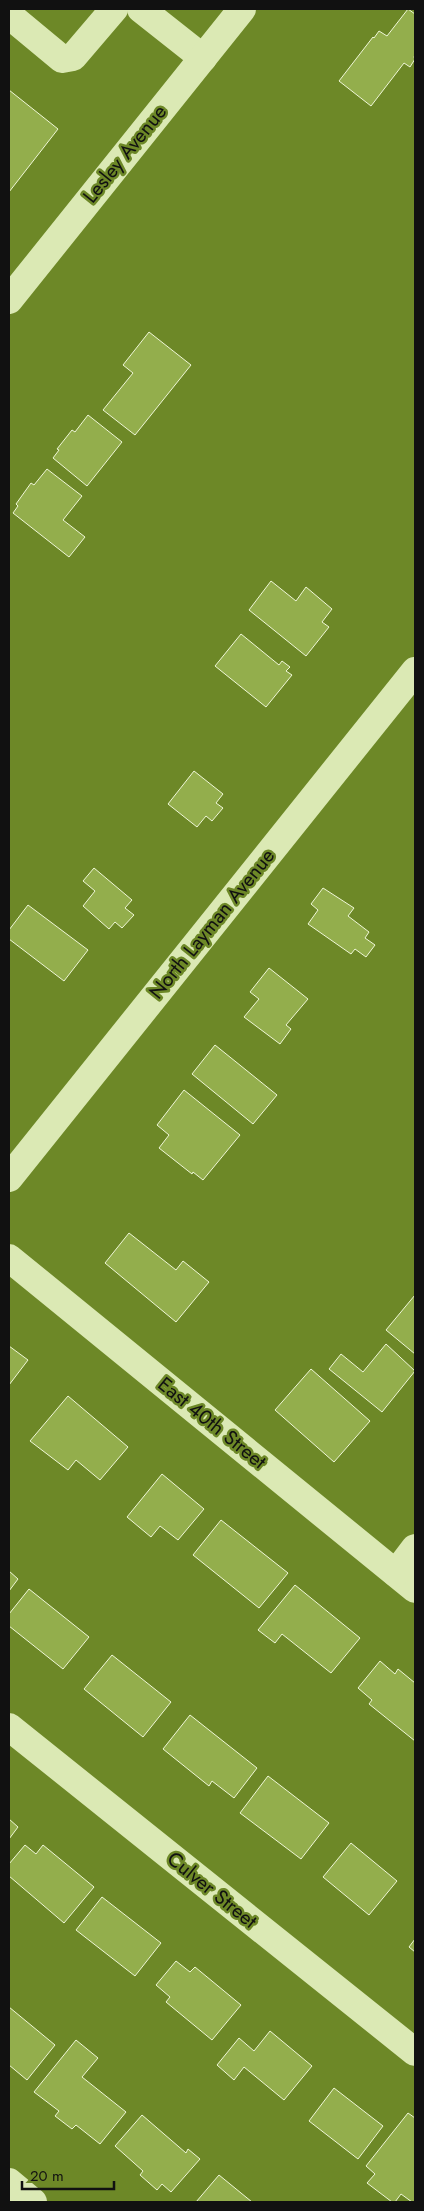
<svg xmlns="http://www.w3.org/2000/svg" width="424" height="2211" viewBox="0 0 424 2211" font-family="Jost,sans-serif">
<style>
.building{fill:#93ae4c;stroke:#eff7d7}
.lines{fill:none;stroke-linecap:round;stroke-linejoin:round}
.minor{stroke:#dbe9b4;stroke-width:28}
.labels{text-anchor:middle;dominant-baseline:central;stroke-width:5;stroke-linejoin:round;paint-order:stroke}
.street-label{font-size:20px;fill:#111;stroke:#6d8827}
</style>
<rect width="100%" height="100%" fill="#6d8827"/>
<g class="building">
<polygon points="408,9 415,14 415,55 414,57 415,59 410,67 404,63 371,106 339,81 373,37 374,38 379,31 387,36"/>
<polygon points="9,90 58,129 9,192"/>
<polygon points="149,332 191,365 135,435 103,410 133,373 123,365"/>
<polygon points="88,415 122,442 87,486 53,458 59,450 57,449 72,430 75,432"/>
<polygon points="47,469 82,496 63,520 85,537 69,557 13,513 18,506 16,504 31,483 34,485"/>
<polygon points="271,581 296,601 306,587 332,609 322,622 329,627 306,656 249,610"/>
<polygon points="241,634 279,665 282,661 290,667 286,671 292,675 266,707 215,666"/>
<polygon points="194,771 223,794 216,803 223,808 212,821 206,816 197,827 168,804"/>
<polygon points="94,868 132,900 125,908 134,915 122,928 115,922 109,929 83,906 95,891 83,881"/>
<polygon points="323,888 354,908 348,916 369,932 365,938 375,945 366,957 355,949 351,954 308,924 318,910 311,904"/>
<polygon points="28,905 88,950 64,981 9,939 9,930"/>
<polygon points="269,968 308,999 286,1025 291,1029 280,1044 244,1017 259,999 250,992"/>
<polygon points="215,1045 277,1095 253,1124 192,1074"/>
<polygon points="184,1090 240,1135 203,1180 193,1172 192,1174 159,1148 169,1135 157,1125"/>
<polygon points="129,1233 176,1270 183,1261 209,1282 176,1322 105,1263"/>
<polygon points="415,1295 415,1354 386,1330"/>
<polygon points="386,1344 415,1371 382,1412 329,1369 341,1354 363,1372"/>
<polygon points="9,1346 28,1360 9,1385"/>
<polygon points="311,1369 370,1421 334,1462 275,1410"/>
<polygon points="68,1396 128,1447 100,1480 76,1460 68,1470 30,1441"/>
<polygon points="162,1474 204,1509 178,1540 160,1526 151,1537 127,1517"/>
<polygon points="221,1520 288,1573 259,1608 193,1555"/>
<polygon points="9,1571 18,1579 9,1591"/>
<polygon points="295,1585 360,1638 331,1673 282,1634 275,1643 258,1630"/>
<polygon points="29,1589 89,1637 63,1669 9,1626 9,1614"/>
<polygon points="112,1655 171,1702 143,1737 84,1689"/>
<polygon points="380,1661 395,1674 398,1669 415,1683 415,1741 369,1704 372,1700 358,1688"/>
<polygon points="190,1715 257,1768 234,1798 212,1781 209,1786 163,1749"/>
<polygon points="268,1776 329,1823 301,1859 240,1813"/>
<polygon points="9,1819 18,1827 9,1839"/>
<polygon points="351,1843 397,1881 369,1915 323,1877"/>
<polygon points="25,1845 36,1854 43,1845 94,1887 64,1923 9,1876 9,1864"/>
<polygon points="102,1897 161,1943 135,1976 76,1930"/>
<polygon points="415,1939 415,1952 409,1947"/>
<polygon points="176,1961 190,1972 195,1967 241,2005 212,2040 166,2002 170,1997 156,1985"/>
<polygon points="9,2007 55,2045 27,2080 9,2065"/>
<polygon points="270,2031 312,2066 284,2100 244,2067 234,2080 217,2065 239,2038 254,2051"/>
<polygon points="76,2040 98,2058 82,2077 126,2112 100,2144 76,2125 72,2129 55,2116 59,2111 34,2092"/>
<polygon points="334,2088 383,2126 358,2159 309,2121"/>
<polygon points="408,2113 415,2118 415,2202 412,2202 401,2194 395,2202 392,2202 367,2183 375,2174 366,2166"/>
<polygon points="142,2115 186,2153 188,2149 200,2159 171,2192 162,2184 157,2190 140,2175 143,2171 115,2146"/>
<polygon points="219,2175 252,2202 196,2202"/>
</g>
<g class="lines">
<g class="minor">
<polyline points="141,9 203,58"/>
<polyline points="9,15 62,59 73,57 114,9"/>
<polyline points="9,300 242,9"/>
<polyline points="9,1178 415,671"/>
<polyline points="9,1258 415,1589"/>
<polyline points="396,1573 415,1548"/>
<polyline points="9,1727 415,2052"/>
<polyline points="9,2182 33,2202"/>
</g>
</g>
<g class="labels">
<g class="street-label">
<text transform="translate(125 154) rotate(-51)">Lesley Avenue</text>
<text transform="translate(212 924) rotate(-51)">North Layman Avenue</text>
<text transform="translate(212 1423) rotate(39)">East 40th Street</text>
<text transform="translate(212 1890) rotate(39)">Culver Street</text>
</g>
</g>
<rect width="424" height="2211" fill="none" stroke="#111111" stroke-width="20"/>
<path d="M22 2181v8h92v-8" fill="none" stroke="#111111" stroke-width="2.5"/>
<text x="30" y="2181" font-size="15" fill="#111111" stroke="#6d8827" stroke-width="4" paint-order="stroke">20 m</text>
</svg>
